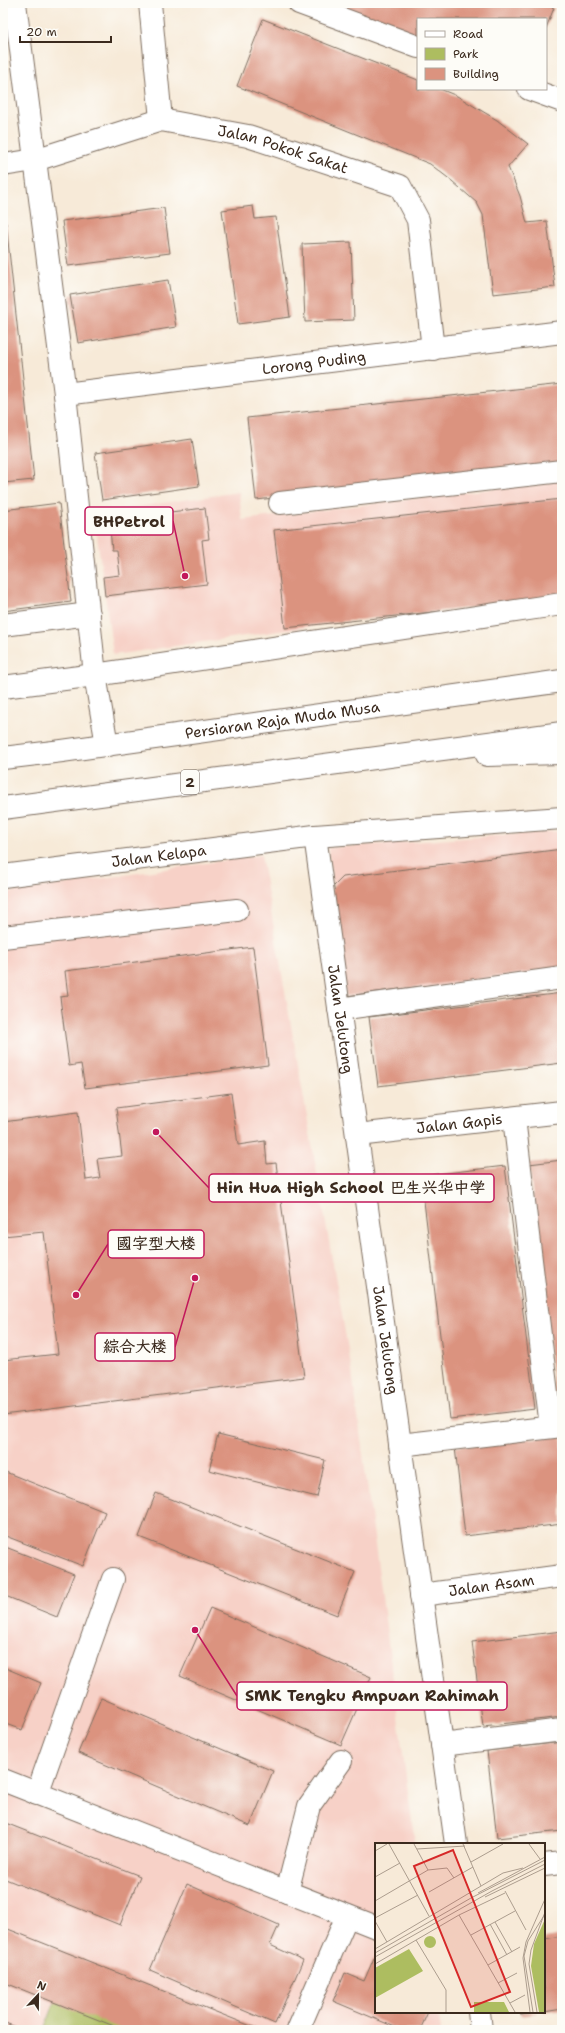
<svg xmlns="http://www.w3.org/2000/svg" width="565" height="2033" viewBox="0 0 565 2033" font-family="'Shantell Sans','LXGW WenKai TC',sans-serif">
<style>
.built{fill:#f7d1c7}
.green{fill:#adbd60;stroke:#74743f}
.building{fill:#db937f}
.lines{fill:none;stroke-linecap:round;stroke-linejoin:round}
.minor-casing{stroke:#7d6d5f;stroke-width:24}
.highway-casing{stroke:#7d6d5f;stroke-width:24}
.minor{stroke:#fff;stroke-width:22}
.highway{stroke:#fff;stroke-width:22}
.labels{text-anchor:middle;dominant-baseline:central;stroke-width:4;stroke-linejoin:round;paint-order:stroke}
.shield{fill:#fdfcf7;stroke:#75695f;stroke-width:1}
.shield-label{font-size:14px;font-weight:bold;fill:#3b2a1e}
.street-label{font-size:15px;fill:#3b2a1e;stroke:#fdfcf7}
.inset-road{fill:none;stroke:#ac9d8e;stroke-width:1}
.view{fill:#d62828;fill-opacity:0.15;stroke:#d62828;stroke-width:2}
.inset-edge{fill:none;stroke:#3b2a1e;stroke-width:2}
.leader{fill:none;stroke:#c2185b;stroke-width:1.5}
.callout-dot{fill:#c2185b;stroke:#fdfcf7;stroke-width:1.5}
.callout{fill:#fdfcf7;stroke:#c2185b;stroke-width:1.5}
.callout-label{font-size:16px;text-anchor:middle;font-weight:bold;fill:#3b2a1e}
</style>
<rect width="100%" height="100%" fill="#fdfcf7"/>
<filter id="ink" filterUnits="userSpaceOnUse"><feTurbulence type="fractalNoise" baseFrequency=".025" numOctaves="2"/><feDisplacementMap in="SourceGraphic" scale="8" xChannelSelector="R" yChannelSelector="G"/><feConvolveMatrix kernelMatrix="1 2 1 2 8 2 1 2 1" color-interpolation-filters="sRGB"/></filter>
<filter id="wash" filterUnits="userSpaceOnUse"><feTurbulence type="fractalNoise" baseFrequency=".012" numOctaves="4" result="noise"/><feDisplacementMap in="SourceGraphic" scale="16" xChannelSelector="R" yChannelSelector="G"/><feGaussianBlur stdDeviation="0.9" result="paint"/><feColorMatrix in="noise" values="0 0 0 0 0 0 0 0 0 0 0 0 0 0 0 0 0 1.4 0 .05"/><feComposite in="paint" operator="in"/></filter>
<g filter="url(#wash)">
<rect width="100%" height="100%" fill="#f7ead8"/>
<g class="built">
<polygon points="562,480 562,590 113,655 94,513 239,492 242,520"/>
<polygon points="562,831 562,970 349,1001 328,848"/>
<polygon points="261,855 352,1372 415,1844 376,1844 376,2012 438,2012 441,2030 3,2030 3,893"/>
</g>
<polygon class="green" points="61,1987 172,2030 44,2030"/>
<g id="blocks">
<g class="building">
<polygon points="314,3 539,3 554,8 546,28 546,19 418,19 418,42"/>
<polygon points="263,19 418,80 418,89 440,89 457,96 497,120 528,144 508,167 520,196 527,223 547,221 555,287 493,294 483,215 477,203 452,181 430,164 237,86"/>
<polygon points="253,206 255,219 276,217 290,317 238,324 222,210"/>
<polygon points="164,208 170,253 68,266 62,221"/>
<polygon points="6,223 34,480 3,483 3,224"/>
<polygon points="351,242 354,320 305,322 302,244"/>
<polygon points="168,280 176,327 78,343 70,295"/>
<polygon points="562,384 562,466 256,500 247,418"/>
<polygon points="192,439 199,486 102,500 95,453"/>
<polygon points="562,499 562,598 285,628 274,530"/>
<polygon points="59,503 71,602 3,611 3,510"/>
<polygon points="205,508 209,539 202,540 207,584 105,596 103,577 120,575 117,550 112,550 109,519"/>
<polygon points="562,849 562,968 346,996 331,889 343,877"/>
<polygon points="253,947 268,1065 85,1088 81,1064 69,1066 60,997 68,996 65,971"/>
<polygon points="562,993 562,1063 378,1086 369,1017"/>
<polygon points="231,1093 238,1145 265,1141 267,1164 276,1163 304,1377 3,1415 3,1360 58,1354 44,1232 3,1236 3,1122 78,1112 86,1180 100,1178 97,1159 122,1156 116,1108"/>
<polygon points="562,1160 562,1406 556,1407 529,1164"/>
<polygon points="505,1166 535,1409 450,1419 421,1176"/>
<polygon points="218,1434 325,1460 317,1497 209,1470"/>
<polygon points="562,1435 562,1524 465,1536 455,1447"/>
<polygon points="3,1471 105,1512 83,1566 3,1535"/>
<polygon points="156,1493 355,1572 337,1615 139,1537"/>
<polygon points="3,1546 74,1574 57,1617 3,1595"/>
<polygon points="210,1608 371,1677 341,1745 180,1676"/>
<polygon points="562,1631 562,1717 483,1726 472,1642"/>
<polygon points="3,1667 41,1683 22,1730 3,1723"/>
<polygon points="101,1698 273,1771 250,1826 78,1753"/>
<polygon points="562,1742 562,1831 497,1838 487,1751"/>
<polygon points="3,1822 140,1876 120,1925 3,1878"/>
<polygon points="187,1884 279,1925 270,1945 303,1960 275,2024 150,1970"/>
<polygon points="3,1927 261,2030 124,2030 3,1982"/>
<polygon points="562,1936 562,2009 544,2012 544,1939"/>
<polygon points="374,1958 376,1959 376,2012 428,2012 420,2030 402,2030 333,2001 345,1973 364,1981"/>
<polygon points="521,2012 536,2012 536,2013 521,2015"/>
<polygon points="3,2022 23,2030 3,2030"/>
</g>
</g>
</g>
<g filter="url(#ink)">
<use href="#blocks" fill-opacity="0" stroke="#7d6d5f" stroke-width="1"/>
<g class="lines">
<g class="minor-casing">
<g id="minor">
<polyline points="15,3 65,394 95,675 107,745"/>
<polyline points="150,3 161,120"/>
<polyline points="299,3 418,47"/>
<polyline points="529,89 562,101"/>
<path id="s1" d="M3,165L35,160L161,120L248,136L400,186L418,220L433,349"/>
<path id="s2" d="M65,394L562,332"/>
<polyline points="280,503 562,471"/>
<polyline points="3,625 89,614"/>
<polyline points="3,687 95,675 562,604"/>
<path id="s3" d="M315,836L456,1844"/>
<path id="s4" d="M3,876L315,836L562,818"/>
<polyline points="3,937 237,910"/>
<polyline points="339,1009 562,978"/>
<polyline points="514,1118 551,1427"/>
<path id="s5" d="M357,1135L562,1112"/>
<polyline points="400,1445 562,1426"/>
<path id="s6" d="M421,1595L562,1576"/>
<polyline points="442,1745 562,1730"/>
<polyline points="3,1780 376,1927"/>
<polyline points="37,1794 113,1579"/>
<polyline points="544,1865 562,1863"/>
<polyline points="287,1892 309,1806 341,1761"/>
<polyline points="479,2012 481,2030"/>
<polyline points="298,2030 347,1916"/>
</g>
</g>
<g class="highway-casing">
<g id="highway">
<polyline points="487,755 562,753"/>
<path id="s7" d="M3,758L62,751L562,681"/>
<polyline points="3,808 562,733"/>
</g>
</g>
<use href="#minor" class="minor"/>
<use href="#highway" class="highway"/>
</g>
</g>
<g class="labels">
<rect class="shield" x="181" y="770" width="18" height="24" rx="3"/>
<g class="shield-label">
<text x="190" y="782">2</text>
</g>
<g class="street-label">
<text stroke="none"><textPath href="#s1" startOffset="290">Jalan Pokok Sakat</textPath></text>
<text stroke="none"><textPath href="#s2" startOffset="251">Lorong Puding</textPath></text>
<text stroke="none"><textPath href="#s7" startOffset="282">Persiaran Raja Muda Musa</textPath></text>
<text stroke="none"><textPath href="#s4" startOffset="157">Jalan Kelapa</textPath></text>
<text stroke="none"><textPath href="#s3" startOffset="185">Jalan Jelutong</textPath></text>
<text stroke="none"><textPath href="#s5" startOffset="103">Jalan Gapis</textPath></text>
<text stroke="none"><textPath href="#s3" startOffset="509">Jalan Jelutong</textPath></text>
<text stroke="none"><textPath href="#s6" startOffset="71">Jalan Asam</textPath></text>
</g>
</g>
<g transform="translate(375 1843)">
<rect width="170" height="170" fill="#f7ead8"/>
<path d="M170,76V169H164L156,123L159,101ZM49 99a6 6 0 1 1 12 0a6 6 0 1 1-12 0ZM34,106L48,128L0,155V125ZM99,159H129L134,169H99Z" fill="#adbd60"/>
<path class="inset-road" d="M14,1L54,73M39,1L53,27M88,1L106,43M154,1L165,16M42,6L90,3M0,8L12,1M96,19L128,1M0,34L25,20M130,48L151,87M54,49L98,24M103,50L170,14M110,54L170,25M0,58L53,27L72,25L79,35M84,72L140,169M0,75L43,52M0,78L12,99M120,79L137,109M115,81L132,112M96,92L140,68M41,97L71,147V169M0,106L128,30L148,25M0,110L96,55L170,17M0,114L117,48L170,21M0,121L84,72L130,50M113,122L145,104M123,140L142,130M135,160L150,152M155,169L148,115L151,99L170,56M158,169L149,113L153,98L170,71M162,169L154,121L156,107L170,69"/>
<path class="view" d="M78,7L135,149L96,164L39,23Z"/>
<rect width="170" height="170" class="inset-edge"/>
</g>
<path class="leader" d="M185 576L173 521M156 1132L209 1188M76 1295L108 1244M195 1278L175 1347M195 1630L237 1696"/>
<g class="callout-dot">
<circle cx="185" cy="576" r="4"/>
<circle cx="156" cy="1132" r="4"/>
<circle cx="76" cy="1295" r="4"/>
<circle cx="195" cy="1278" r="4"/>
<circle cx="195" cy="1630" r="4"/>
</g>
<g class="callout">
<rect x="85" y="507" width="88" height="28" rx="4"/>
<rect x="209" y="1174" width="285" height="28" rx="4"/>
<rect x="108" y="1230" width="96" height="28" rx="4"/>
<rect x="95" y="1333" width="80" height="28" rx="4"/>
<rect x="237" y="1682" width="270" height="28" rx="4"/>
</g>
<g class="callout-label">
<text x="129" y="527">BHPetrol</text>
<text x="351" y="1193">Hin Hua High School 巴生兴华中学</text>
<text x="156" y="1249">國字型大楼</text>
<text x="135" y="1352">綜合大楼</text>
<text x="372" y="1701">SMK Tengku Ampuan Rahimah</text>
</g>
<rect width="565" height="2033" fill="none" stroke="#fdfcf7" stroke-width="16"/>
<rect x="417" y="18" width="130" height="72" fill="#fdfcf7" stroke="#afa8a0"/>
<rect x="425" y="31" width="20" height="6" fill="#ffffff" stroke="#afa8a0"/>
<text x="453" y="38" font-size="12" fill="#3b2a1e">Road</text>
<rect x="425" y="48" width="20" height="12" fill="#adbd60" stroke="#afa8a0"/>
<text x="453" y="58" font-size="12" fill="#3b2a1e">Park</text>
<rect x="425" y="68" width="20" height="12" fill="#db937f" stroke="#afa8a0"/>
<text x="453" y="78" font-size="12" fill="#3b2a1e">Building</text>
<g transform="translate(38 1995) rotate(22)" stroke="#fdfcf7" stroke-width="3" paint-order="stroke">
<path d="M0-3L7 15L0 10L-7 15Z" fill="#3b2a1e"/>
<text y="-6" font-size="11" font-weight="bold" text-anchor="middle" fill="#3b2a1e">N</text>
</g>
<path d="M20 36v6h91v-6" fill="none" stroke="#3b2a1e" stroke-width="2"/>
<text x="26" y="36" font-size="12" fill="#3b2a1e" stroke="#fdfcf7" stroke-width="3" paint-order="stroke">20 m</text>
</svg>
